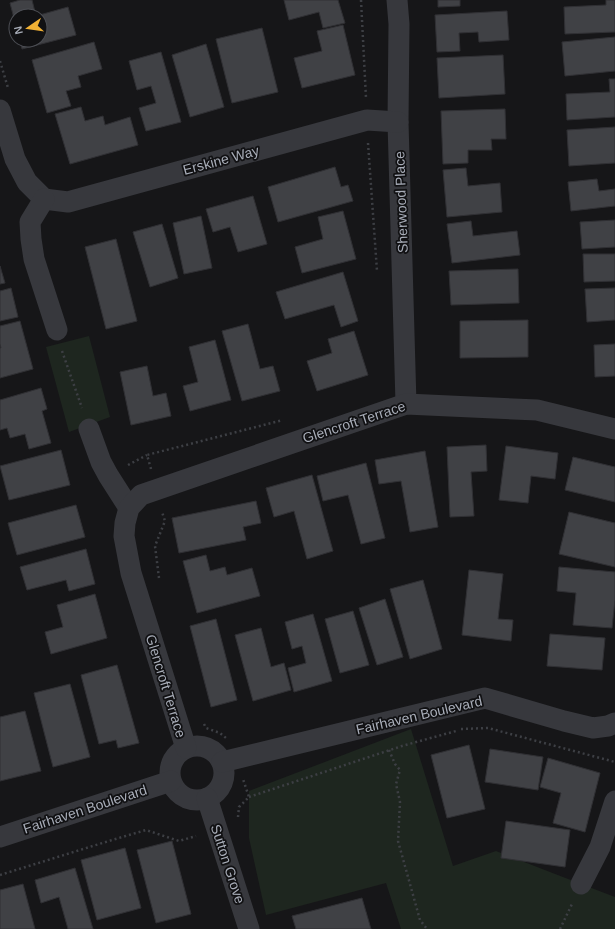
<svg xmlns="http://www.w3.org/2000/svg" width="615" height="929" viewBox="0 0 615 929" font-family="Helvetica,sans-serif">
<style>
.green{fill:#1e261f}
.building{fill:#404145;stroke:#303034}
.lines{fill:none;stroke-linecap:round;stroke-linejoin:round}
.path{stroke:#3d3f44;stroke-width:2.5;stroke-dasharray:2 3;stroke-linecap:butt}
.street{stroke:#37383d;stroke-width:21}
.labels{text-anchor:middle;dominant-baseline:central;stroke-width:3.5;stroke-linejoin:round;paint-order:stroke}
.street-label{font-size:14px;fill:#a8adb8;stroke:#111113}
</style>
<rect width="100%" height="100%" fill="#161618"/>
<g class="green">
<polygon points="89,336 110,417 69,432 46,347"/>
<polygon points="411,729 453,866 496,851 581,884 615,897 615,929 401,929 386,883 266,915 249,838 249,791"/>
</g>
<g class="building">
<polygon points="20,0 32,0 36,16 68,7 76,35 22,49 20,40 40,40 40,16 16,16 16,26 10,3"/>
<polygon points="284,0 338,0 345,23 323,28 319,12 289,20"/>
<polygon points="438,0 460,0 460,6 438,7"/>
<polygon points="606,0 615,0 615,32 565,34 564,7 606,5"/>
<polygon points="507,11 509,40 479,42 478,32 459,33 460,51 437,52 435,15"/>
<polygon points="343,25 355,75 302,88 294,58 322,51 317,31"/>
<polygon points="262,28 278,92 232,103 216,39"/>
<polygon points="615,37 615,71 565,76 562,42"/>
<polygon points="94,42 102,69 78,76 81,87 66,91 71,106 47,113 32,60"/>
<polygon points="206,44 224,107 190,117 172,55"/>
<polygon points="161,52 181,122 146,131 139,108 156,103 151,86 137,90 129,61"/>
<polygon points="503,55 505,94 439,98 437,58"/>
<polygon points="609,79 615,79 615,117 567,120 566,94 610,92"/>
<polygon points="81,107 85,121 103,116 105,125 130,117 138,145 70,164 55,114"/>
<polygon points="505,109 506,139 491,139 492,150 468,150 468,163 443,164 441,111"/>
<polygon points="615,127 615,163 569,166 567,130"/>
<polygon points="335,167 341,187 348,185 353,201 278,222 268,187"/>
<polygon points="466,168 468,186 500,183 502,212 447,217 443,170"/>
<polygon points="597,179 599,191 615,189 615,206 571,211 568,182"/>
<polygon points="253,196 267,244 238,252 230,227 213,232 206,209"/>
<polygon points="343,211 356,259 302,273 295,247 323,239 318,217"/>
<polygon points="201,216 212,268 184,274 173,223"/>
<polygon points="615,220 615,247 582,249 580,222"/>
<polygon points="471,221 473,236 517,231 520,255 452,263 447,224"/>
<polygon points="162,224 178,278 150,287 133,232"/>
<polygon points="116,239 137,321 106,329 85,247"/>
<polygon points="583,254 615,254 615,281 584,282"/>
<polygon points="0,266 5,283 0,284"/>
<polygon points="518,269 519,303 451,305 449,271"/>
<polygon points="343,272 358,321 341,327 334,305 285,319 276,292"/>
<polygon points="11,288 18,317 0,321 0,291"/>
<polygon points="615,288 615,320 587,322 585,289"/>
<polygon points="528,320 528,357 460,358 460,321"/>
<polygon points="20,321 33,369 0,378 0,348 1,348 0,344 0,326"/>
<polygon points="248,324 260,369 273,366 280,391 242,401 222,331"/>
<polygon points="354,331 368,375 317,391 307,361 332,353 328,339"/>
<polygon points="215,340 231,400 190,411 183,386 198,382 189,347"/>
<polygon points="615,344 615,376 595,377 594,345"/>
<polygon points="147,366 153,396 166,393 171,416 131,425 120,372"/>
<polygon points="41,388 47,409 42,411 51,443 29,449 25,434 10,438 7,428 0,430 0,400"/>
<polygon points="486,445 487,471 471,472 474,516 450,517 447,447"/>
<polygon points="506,446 558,453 555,479 531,476 528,503 499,500"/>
<polygon points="61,450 70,485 9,500 0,466"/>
<polygon points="425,451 438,527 410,532 401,481 379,484 375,460"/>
<polygon points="573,457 615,467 615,502 565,490"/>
<polygon points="366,463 385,538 361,544 348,495 323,501 317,476"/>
<polygon points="312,475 333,551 307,559 294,511 274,517 266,488"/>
<polygon points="256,501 261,523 243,527 246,540 179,553 172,518"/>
<polygon points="76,505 85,537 17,555 8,523"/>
<polygon points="569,512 615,523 615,567 559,554"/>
<polygon points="86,549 95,584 69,591 66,580 27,590 20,567"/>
<polygon points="206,555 210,571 225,567 227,575 252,568 260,596 197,613 183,561"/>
<polygon points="559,567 615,572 615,600 612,628 573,625 576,593 557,591"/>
<polygon points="469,570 503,574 498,619 513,620 511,641 462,635"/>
<polygon points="423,580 442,649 410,659 390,589"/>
<polygon points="95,594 107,638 51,654 45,632 63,627 57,605"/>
<polygon points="385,599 403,657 377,665 359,608"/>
<polygon points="353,611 369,665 340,673 325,619"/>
<polygon points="313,614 332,681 294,692 288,668 306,663 302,646 292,649 285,622"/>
<polygon points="216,619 237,700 211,707 190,626"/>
<polygon points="261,628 271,667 284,663 291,690 253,701 235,635"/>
<polygon points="550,634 605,638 602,670 547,666"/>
<polygon points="117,665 139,743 118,748 116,740 99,744 81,675"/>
<polygon points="70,684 90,757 53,767 34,693"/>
<polygon points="25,711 41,771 0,781 0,717"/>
<polygon points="469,745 485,809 447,818 431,755"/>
<polygon points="490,749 543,757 538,790 485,782"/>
<polygon points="548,758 600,773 585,832 553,823 561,793 540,787"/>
<polygon points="506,821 570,830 565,867 501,858"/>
<polygon points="172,841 191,914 156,923 137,850"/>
<polygon points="125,848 141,908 97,920 81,860"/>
<polygon points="75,868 93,929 68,929 59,897 41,903 35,880"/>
<polygon points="23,884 35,929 0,929 0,890"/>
<polygon points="362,898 371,929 296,929 292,916"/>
</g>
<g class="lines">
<g class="path">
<polyline points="361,0 366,98"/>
<polyline points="0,61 8,88"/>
<polyline points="368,143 377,271"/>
<polyline points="62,351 82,408"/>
<polyline points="128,465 147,455"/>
<polyline points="151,469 147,455 283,420"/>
<polyline points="159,578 155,546 165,521 162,512"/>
<polyline points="204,724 206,728 220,733 226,738"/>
<polyline points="461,729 488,728 615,762"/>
<polyline points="389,750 395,764 400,770 396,784 400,802 398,841 420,920 427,929"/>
<polyline points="249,797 402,746 456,731"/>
<polyline points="238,817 239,807 249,797 243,779"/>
<polyline points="0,875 112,840 146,830 179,841 196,836"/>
<polyline points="560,929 572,904"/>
</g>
<g class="street">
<polyline points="397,0 399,24 398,122 406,404"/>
<polyline points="0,110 15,159 27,182 44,199 68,202 367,120 398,122"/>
<polyline points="44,199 30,222 31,239 34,259 57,330"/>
<polyline points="89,429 101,462 108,475 129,508"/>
<circle cx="197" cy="773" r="27"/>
<polyline points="186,748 131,573 124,536 125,523 129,508 141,495 406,404 537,410 615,429"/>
<polyline points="222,762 485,698 564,721 593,728 608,726 615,723"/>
<polyline points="207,798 249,929"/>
<polyline points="0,837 171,781"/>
<polyline points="581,884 600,847 615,801"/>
</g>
</g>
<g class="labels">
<g class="street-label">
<text transform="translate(221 160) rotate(-15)">Erskine Way</text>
<text transform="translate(401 202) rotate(-92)">Sherwood Place</text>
<text transform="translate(354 422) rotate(-18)">Glencroft Terrace</text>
<text transform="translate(166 686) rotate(73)">Glencroft Terrace</text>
<text transform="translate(419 715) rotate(-13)">Fairhaven Boulevard</text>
<text transform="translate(85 809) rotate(-18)">Fairhaven Boulevard</text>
<text transform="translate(228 864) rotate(72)">Sutton Grove</text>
</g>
</g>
<g transform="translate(28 28) rotate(257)"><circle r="19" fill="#111113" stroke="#4d4f55"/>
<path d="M0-3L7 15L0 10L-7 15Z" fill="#f2b134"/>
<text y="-6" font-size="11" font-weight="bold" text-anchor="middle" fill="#a8adb8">N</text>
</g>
</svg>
